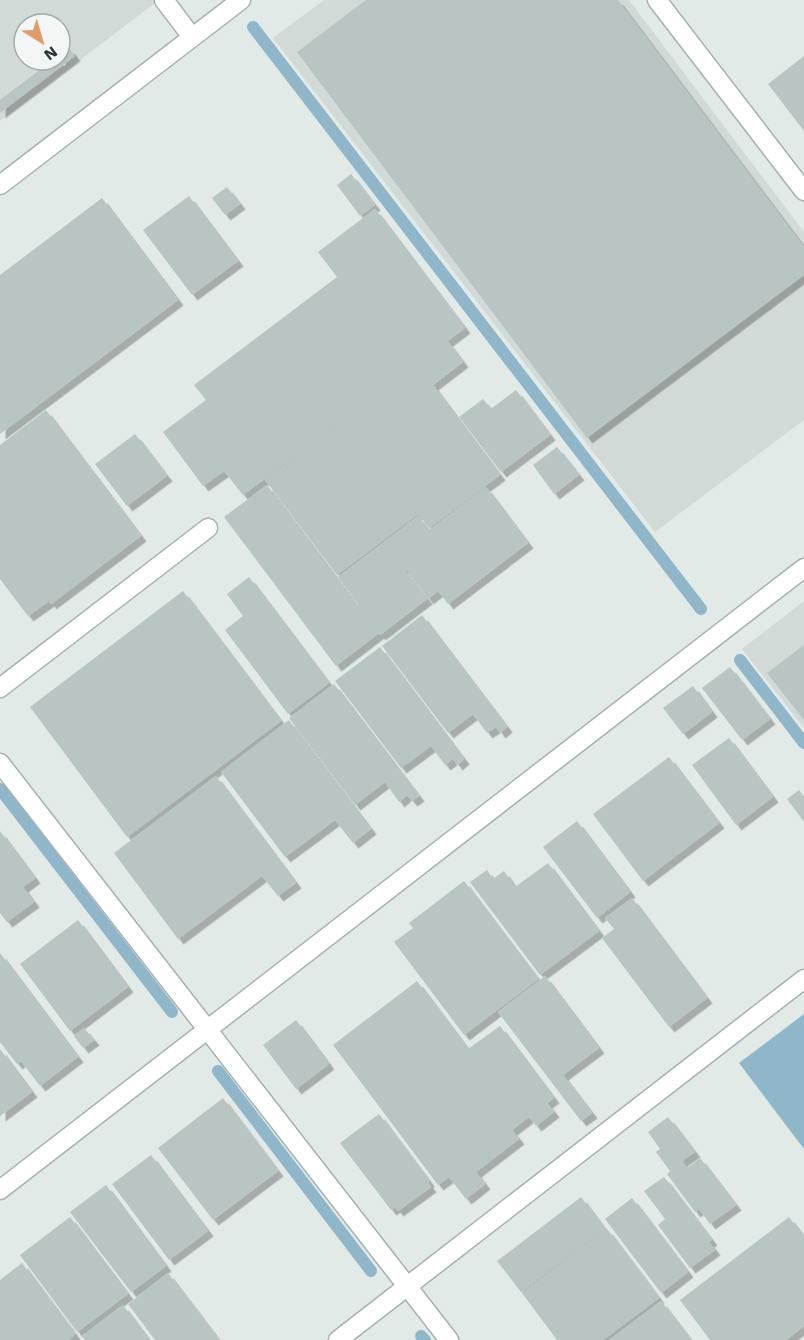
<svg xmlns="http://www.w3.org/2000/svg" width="804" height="1340" viewBox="0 0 804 1340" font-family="'Work Sans',sans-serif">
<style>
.built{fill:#d1dad7;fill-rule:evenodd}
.water{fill:#90b6c9}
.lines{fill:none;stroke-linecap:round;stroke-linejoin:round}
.stream{stroke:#90b6c9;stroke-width:12}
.building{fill:#b8c5c2;filter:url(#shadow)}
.service-casing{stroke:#a5b1af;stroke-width:21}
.minor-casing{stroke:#a5b1af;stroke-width:21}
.tertiary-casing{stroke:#a5b1af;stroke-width:21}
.service{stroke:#fff;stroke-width:18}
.minor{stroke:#fff;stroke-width:18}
.tertiary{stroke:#fff;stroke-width:18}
</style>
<defs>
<filter id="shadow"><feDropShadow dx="5.5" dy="5.5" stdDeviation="0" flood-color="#0004"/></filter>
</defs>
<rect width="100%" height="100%" fill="#e2eae8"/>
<g class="built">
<path d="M0,0H159L0,121ZM24,24H60V60H24Z"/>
<polygon points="324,0 629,0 804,232 804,420 655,532 273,38"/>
<polygon points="804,601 804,728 742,649"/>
</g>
<polygon class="water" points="804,1014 804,1149 739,1063"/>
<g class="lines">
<g class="stream">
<polyline points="253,27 701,609"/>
<polyline points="740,660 804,743"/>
<polyline points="0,789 172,1012"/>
<polyline points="218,1071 371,1271"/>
<polyline points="421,1336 425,1340"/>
</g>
</g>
<g class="building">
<polygon points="366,0 618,0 804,247 804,275 587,438 297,52"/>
<polygon points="69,48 75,56 0,113 0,100 53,60 60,60 60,55"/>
<polygon points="804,56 804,131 768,84"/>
<polygon points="351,174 375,205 360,216 337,185"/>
<polygon points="227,187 240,204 225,215 212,198"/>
<polygon points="189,196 238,261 192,295 143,230"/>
<polygon points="102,198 178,300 0,434 0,275"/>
<polygon points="375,209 465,328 243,495 224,471 203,486 163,432 206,400 194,385 337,277 318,252"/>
<polygon points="448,342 463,362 433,385 500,475 429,528 418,514 337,575 265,480"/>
<polygon points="516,390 550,435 501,472 459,417 483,399 491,409"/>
<polygon points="46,410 141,536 51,604 49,601 28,616 0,579 0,445"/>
<polygon points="135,434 167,476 127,506 95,464"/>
<polygon points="557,447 579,475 554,494 533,465"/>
<polygon points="267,485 357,605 358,604 338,577 418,516 429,530 486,487 528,543 448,604 438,591 428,599 405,568 404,569 427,599 380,635 379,633 336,666 224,517"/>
<polygon points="249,577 329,683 288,714 225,630 243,616 227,594"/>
<polygon points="183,591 281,721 127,837 30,707"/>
<polygon points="422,615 507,727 500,733 496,727 487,733 473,714 448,733 382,646"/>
<polygon points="804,645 804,720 767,673"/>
<polygon points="380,647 464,759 457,765 453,759 445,765 431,746 401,768 335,681"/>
<polygon points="730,667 770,719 742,740 702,688"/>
<polygon points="334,684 419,796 412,801 407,795 399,802 385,782 355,805 289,718"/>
<polygon points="693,686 712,712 683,734 663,708"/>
<polygon points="289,720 371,829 353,843 335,820 285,857 221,772"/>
<polygon points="729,738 773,797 736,825 692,765"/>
<polygon points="669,757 719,823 643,881 593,814"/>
<polygon points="216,776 296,883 278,896 262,876 178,939 114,853"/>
<polygon points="799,790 804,797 804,822 787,799"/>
<polygon points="577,821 630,892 597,918 543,847"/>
<polygon points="0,831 35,878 23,887 34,902 7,922 0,913"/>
<polygon points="548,863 599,931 540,975 470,882 487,870 493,879 504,871 515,887"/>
<polygon points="464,881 538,979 464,1035 394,942 413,928 409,923"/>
<polygon points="632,898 707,998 669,1027 602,938 614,929 605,918"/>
<polygon points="78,920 128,987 70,1031 20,964"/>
<polygon points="0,953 78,1057 40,1086 21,1061 17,1064 0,1042"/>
<polygon points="545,976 599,1048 563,1075 592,1113 581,1121 498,1012"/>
<polygon points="417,981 468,1049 500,1026 554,1098 547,1103 554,1112 536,1126 529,1117 512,1130 519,1139 476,1172 485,1184 466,1199 449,1177 438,1185 333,1045"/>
<polygon points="296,1020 329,1064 296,1089 263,1045"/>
<polygon points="84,1028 94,1040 83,1048 74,1036"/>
<polygon points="0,1049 32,1092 0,1116"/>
<polygon points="223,1098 278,1171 213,1220 158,1148"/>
<polygon points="379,1114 429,1181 428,1183 431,1187 398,1211 395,1207 391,1210 340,1143"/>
<polygon points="668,1117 695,1152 682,1161 687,1168 700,1158 736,1205 710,1224 699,1209 695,1212 667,1174 670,1171 656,1152 660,1149 648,1132"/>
<polygon points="151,1155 208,1231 169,1260 112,1184"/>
<polygon points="664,1177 712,1240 709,1242 715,1250 690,1268 658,1225 665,1219 644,1191"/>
<polygon points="106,1185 166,1266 131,1292 70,1212"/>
<polygon points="581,1197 605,1229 521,1292 497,1261"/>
<polygon points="632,1198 688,1272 661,1293 605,1219"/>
<polygon points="70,1217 128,1294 77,1332 20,1255"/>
<polygon points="789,1217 804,1237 804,1326 786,1340 710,1340 680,1300"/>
<polygon points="607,1229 659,1298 603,1340 557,1340 522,1293"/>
<polygon points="22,1263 75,1334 68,1340 0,1340 0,1280"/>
<polygon points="168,1273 219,1340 155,1340 128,1304"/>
<polygon points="661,1301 691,1340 609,1340"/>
<polygon points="123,1305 149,1340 85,1340 82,1336"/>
</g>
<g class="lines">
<g class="service-casing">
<polyline id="service" points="164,0 192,37"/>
</g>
<g class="minor-casing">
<g id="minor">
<polyline points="657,0 804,191"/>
<polyline points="0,688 208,528"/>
<polyline points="0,763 449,1340"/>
<polyline points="0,1190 804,568"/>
<polyline points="338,1340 804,979"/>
</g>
</g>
<g class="tertiary-casing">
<polyline id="tertiary" points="0,185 241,0"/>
</g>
<use href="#service" class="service"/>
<use href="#minor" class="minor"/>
<use href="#tertiary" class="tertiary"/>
</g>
<g transform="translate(42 42) rotate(143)"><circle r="28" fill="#f2f7f6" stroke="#a0abaa" stroke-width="1.5"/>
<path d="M0-4.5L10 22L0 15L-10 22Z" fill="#e19c69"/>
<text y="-9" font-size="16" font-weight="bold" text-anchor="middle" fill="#243937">N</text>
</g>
</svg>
